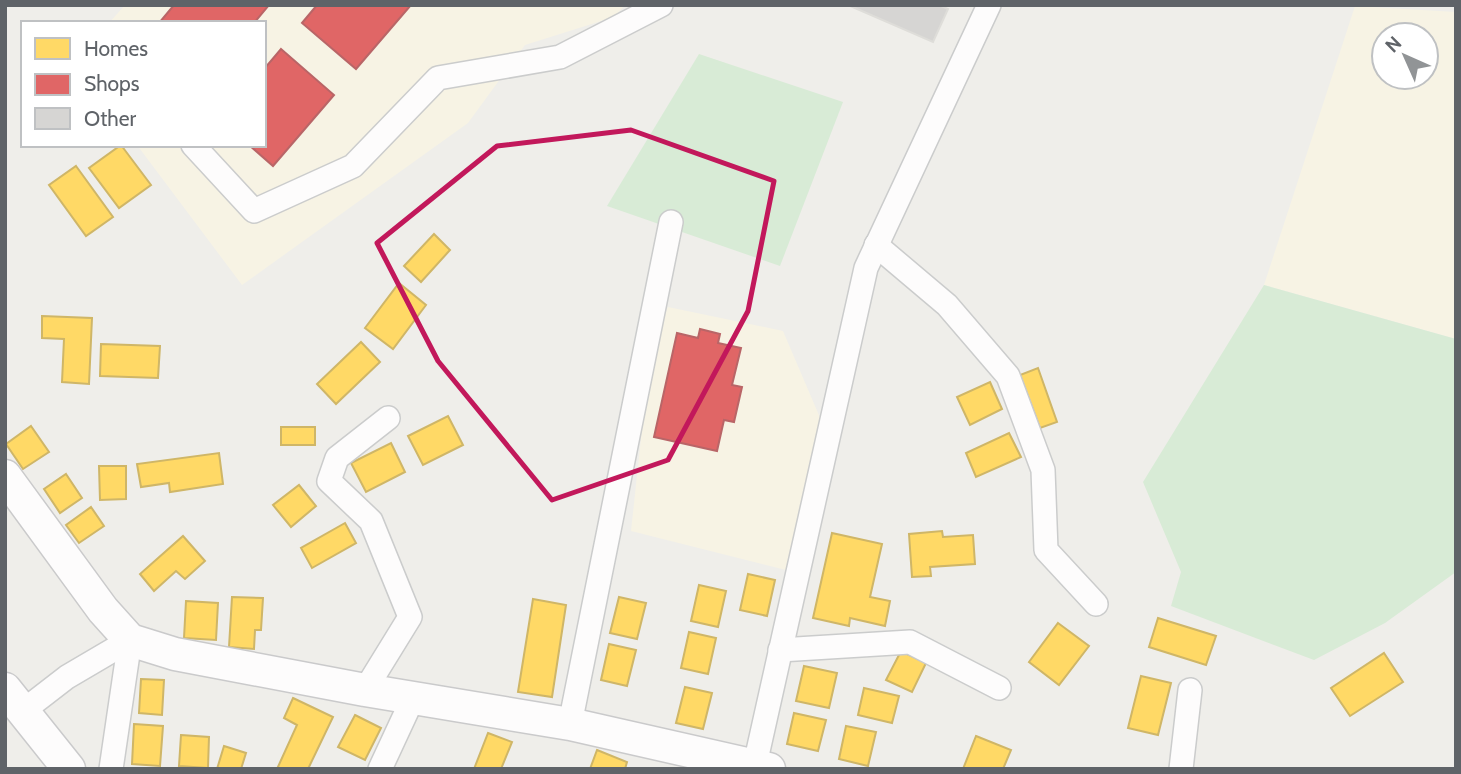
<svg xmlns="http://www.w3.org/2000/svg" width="1461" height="774" viewBox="0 0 1461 774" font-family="Cabin,sans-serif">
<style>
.commercial{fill:#f7f3e4;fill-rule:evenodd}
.green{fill:#d8ebd6}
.homes{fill:#ffd966;stroke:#cfb667;stroke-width:2}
.shops{fill:#e06666;stroke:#b96567;stroke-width:2}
.building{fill:#d6d5d3;stroke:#deddd9;stroke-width:2}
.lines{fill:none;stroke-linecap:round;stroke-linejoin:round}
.street-casing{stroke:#cbcccc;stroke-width:26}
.secondary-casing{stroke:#cacacb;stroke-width:35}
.street{stroke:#fdfcfc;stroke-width:23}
.secondary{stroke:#fdfcfc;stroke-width:32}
.marked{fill:none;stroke:#c2185b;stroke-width:5;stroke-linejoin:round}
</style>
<rect width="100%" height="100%" fill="#efeeea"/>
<g class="commercial">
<polygon points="125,5 625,5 614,17 525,45 468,123 242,285 137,145 264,145 264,23 109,23"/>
<path d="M1355,6L1456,12V339L1264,285ZM1384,35H1426V77H1384Z"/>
<polygon points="668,307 783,331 824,427 786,570 631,531 651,346"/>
</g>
<g class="green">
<polygon points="699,54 843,102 780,266 607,206"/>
<polygon points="1264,285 1456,339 1456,572 1385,623 1314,660 1171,606 1181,572 1143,482"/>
</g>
<g class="homes">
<polygon points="121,145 151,185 119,208 89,168"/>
<polygon points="76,166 113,217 86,236 49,185"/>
<polygon points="434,234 450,250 421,282 404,266"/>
<polygon points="399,283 426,305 393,349 365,328"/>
<polygon points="42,316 92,318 89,384 62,382 64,339 42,338"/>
<polygon points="361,342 380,362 336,404 317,384"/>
<polygon points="101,344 160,346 158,378 100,376"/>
<polygon points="1038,368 1057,422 1040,428 1020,375"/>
<polygon points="990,382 1002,409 970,425 957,397"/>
<polygon points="448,416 463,445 423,465 408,436"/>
<polygon points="31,426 49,452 23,469 6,444"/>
<rect x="281" y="427" width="34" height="18"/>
<polygon points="1009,433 1021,457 976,477 966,453"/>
<polygon points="391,443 405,472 366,492 351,463"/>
<polygon points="219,453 223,484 170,492 169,483 141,487 137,464"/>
<polygon points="99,466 126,466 126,499 100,500"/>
<polygon points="66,474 82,498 60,513 44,489"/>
<polygon points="299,485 316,506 291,527 273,505"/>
<polygon points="91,507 104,526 79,543 66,525"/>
<polygon points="345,523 356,543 312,568 301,548"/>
<polygon points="942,531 943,537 973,535 975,564 930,567 931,576 912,577 909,534"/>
<polygon points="832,533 882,544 870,597 890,601 885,626 850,618 849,626 813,618"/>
<polygon points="183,536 205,561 185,579 176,571 154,591 140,574"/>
<polygon points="748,574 775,580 767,616 740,610"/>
<polygon points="699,585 726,591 718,627 691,621"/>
<polygon points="232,597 263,598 261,630 255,630 254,649 229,647"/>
<polygon points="619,597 646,603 637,639 610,633"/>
<polygon points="533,599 566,605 552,697 518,692"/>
<polygon points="186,601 218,603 216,640 184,638"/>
<polygon points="1158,618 1216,636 1206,665 1149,647"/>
<polygon points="1058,623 1089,646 1059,685 1029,662"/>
<polygon points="689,632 716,638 708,674 681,668"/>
<polygon points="609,644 636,650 627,686 601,680"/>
<polygon points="901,651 926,663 912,692 886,680"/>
<polygon points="1384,653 1403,682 1350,716 1331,688"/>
<polygon points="804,666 837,673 829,708 796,701"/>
<polygon points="1141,676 1171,683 1158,735 1128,728"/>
<polygon points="141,679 164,680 162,715 139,713"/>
<polygon points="685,687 712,693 703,729 676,723"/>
<polygon points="864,688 899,696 892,723 858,715"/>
<polygon points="293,698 333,717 308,769 277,769 297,725 284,718"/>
<polygon points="794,713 826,720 818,751 787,744"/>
<polygon points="355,715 381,728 365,760 338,747"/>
<polygon points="134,724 163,726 160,766 132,764"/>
<polygon points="846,726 876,732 868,766 839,759"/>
<polygon points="488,733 512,742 501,769 474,769"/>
<polygon points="181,735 209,737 208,768 179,766"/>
<polygon points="976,736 1011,750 1003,769 963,769"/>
<polygon points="224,746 246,753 241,769 217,769"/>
<polygon points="597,750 627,762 625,769 590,769"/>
</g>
<g class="shops">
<polygon points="174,5 269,5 254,23 159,23"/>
<polygon points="317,5 411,5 356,69 302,23"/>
<polygon points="281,49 334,95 273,166 249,145 264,145 264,69"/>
<polygon points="700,329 720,334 718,343 741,348 732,385 742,387 734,422 724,420 717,451 654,437 677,333 698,338"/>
</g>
<polygon class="building" points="848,5 939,5 948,9 933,42"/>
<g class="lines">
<g class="street-casing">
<g id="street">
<polyline points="193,145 254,211 353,166 438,78 560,57 661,5"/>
<polyline points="876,245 947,305 1008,376 1043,470 1046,550 1096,604"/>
<polyline points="780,650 910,642 999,688"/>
<polyline points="365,690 410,617 371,521 329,481 337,458 388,418"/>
<polyline points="23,711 67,677 130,640"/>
<polyline points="570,724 671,222"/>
<polyline points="111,769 130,640"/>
<polyline points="380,769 413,698"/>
<polyline points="754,769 866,268 989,5"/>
<polyline points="1181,769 1190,690"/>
</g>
</g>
<g class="secondary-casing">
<g id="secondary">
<polyline points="5,476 103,610 130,640 175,654 365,690 570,724 769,769"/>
<polyline points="5,689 69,769"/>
</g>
</g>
<use href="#street" class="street"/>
<use href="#secondary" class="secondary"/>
</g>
<path class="marked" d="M631,130L774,181L748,311L668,460L552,500L438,361L377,243L497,146Z"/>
<rect width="1461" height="774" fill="none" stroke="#5f6368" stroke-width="14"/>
<rect x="21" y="21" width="245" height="126" fill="#ffffff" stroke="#bfc1c3" stroke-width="2"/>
<rect x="35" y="38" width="35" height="21" fill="#ffd966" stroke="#bfc1c3" stroke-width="2"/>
<text x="84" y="56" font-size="21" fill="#5f6368">Homes</text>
<rect x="35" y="74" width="35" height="21" fill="#e06666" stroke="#bfc1c3" stroke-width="2"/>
<text x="84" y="91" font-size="21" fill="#5f6368">Shops</text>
<rect x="35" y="108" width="35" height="21" fill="#d6d5d3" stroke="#bfc1c3" stroke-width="2"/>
<text x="84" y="126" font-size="21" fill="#5f6368">Other</text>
<g transform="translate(1405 56) rotate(315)"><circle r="33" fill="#ffffff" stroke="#bfc1c3" stroke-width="2"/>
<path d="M0-5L12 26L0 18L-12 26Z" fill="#919496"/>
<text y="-10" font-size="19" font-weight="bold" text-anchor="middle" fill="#5f6368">N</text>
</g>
</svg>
